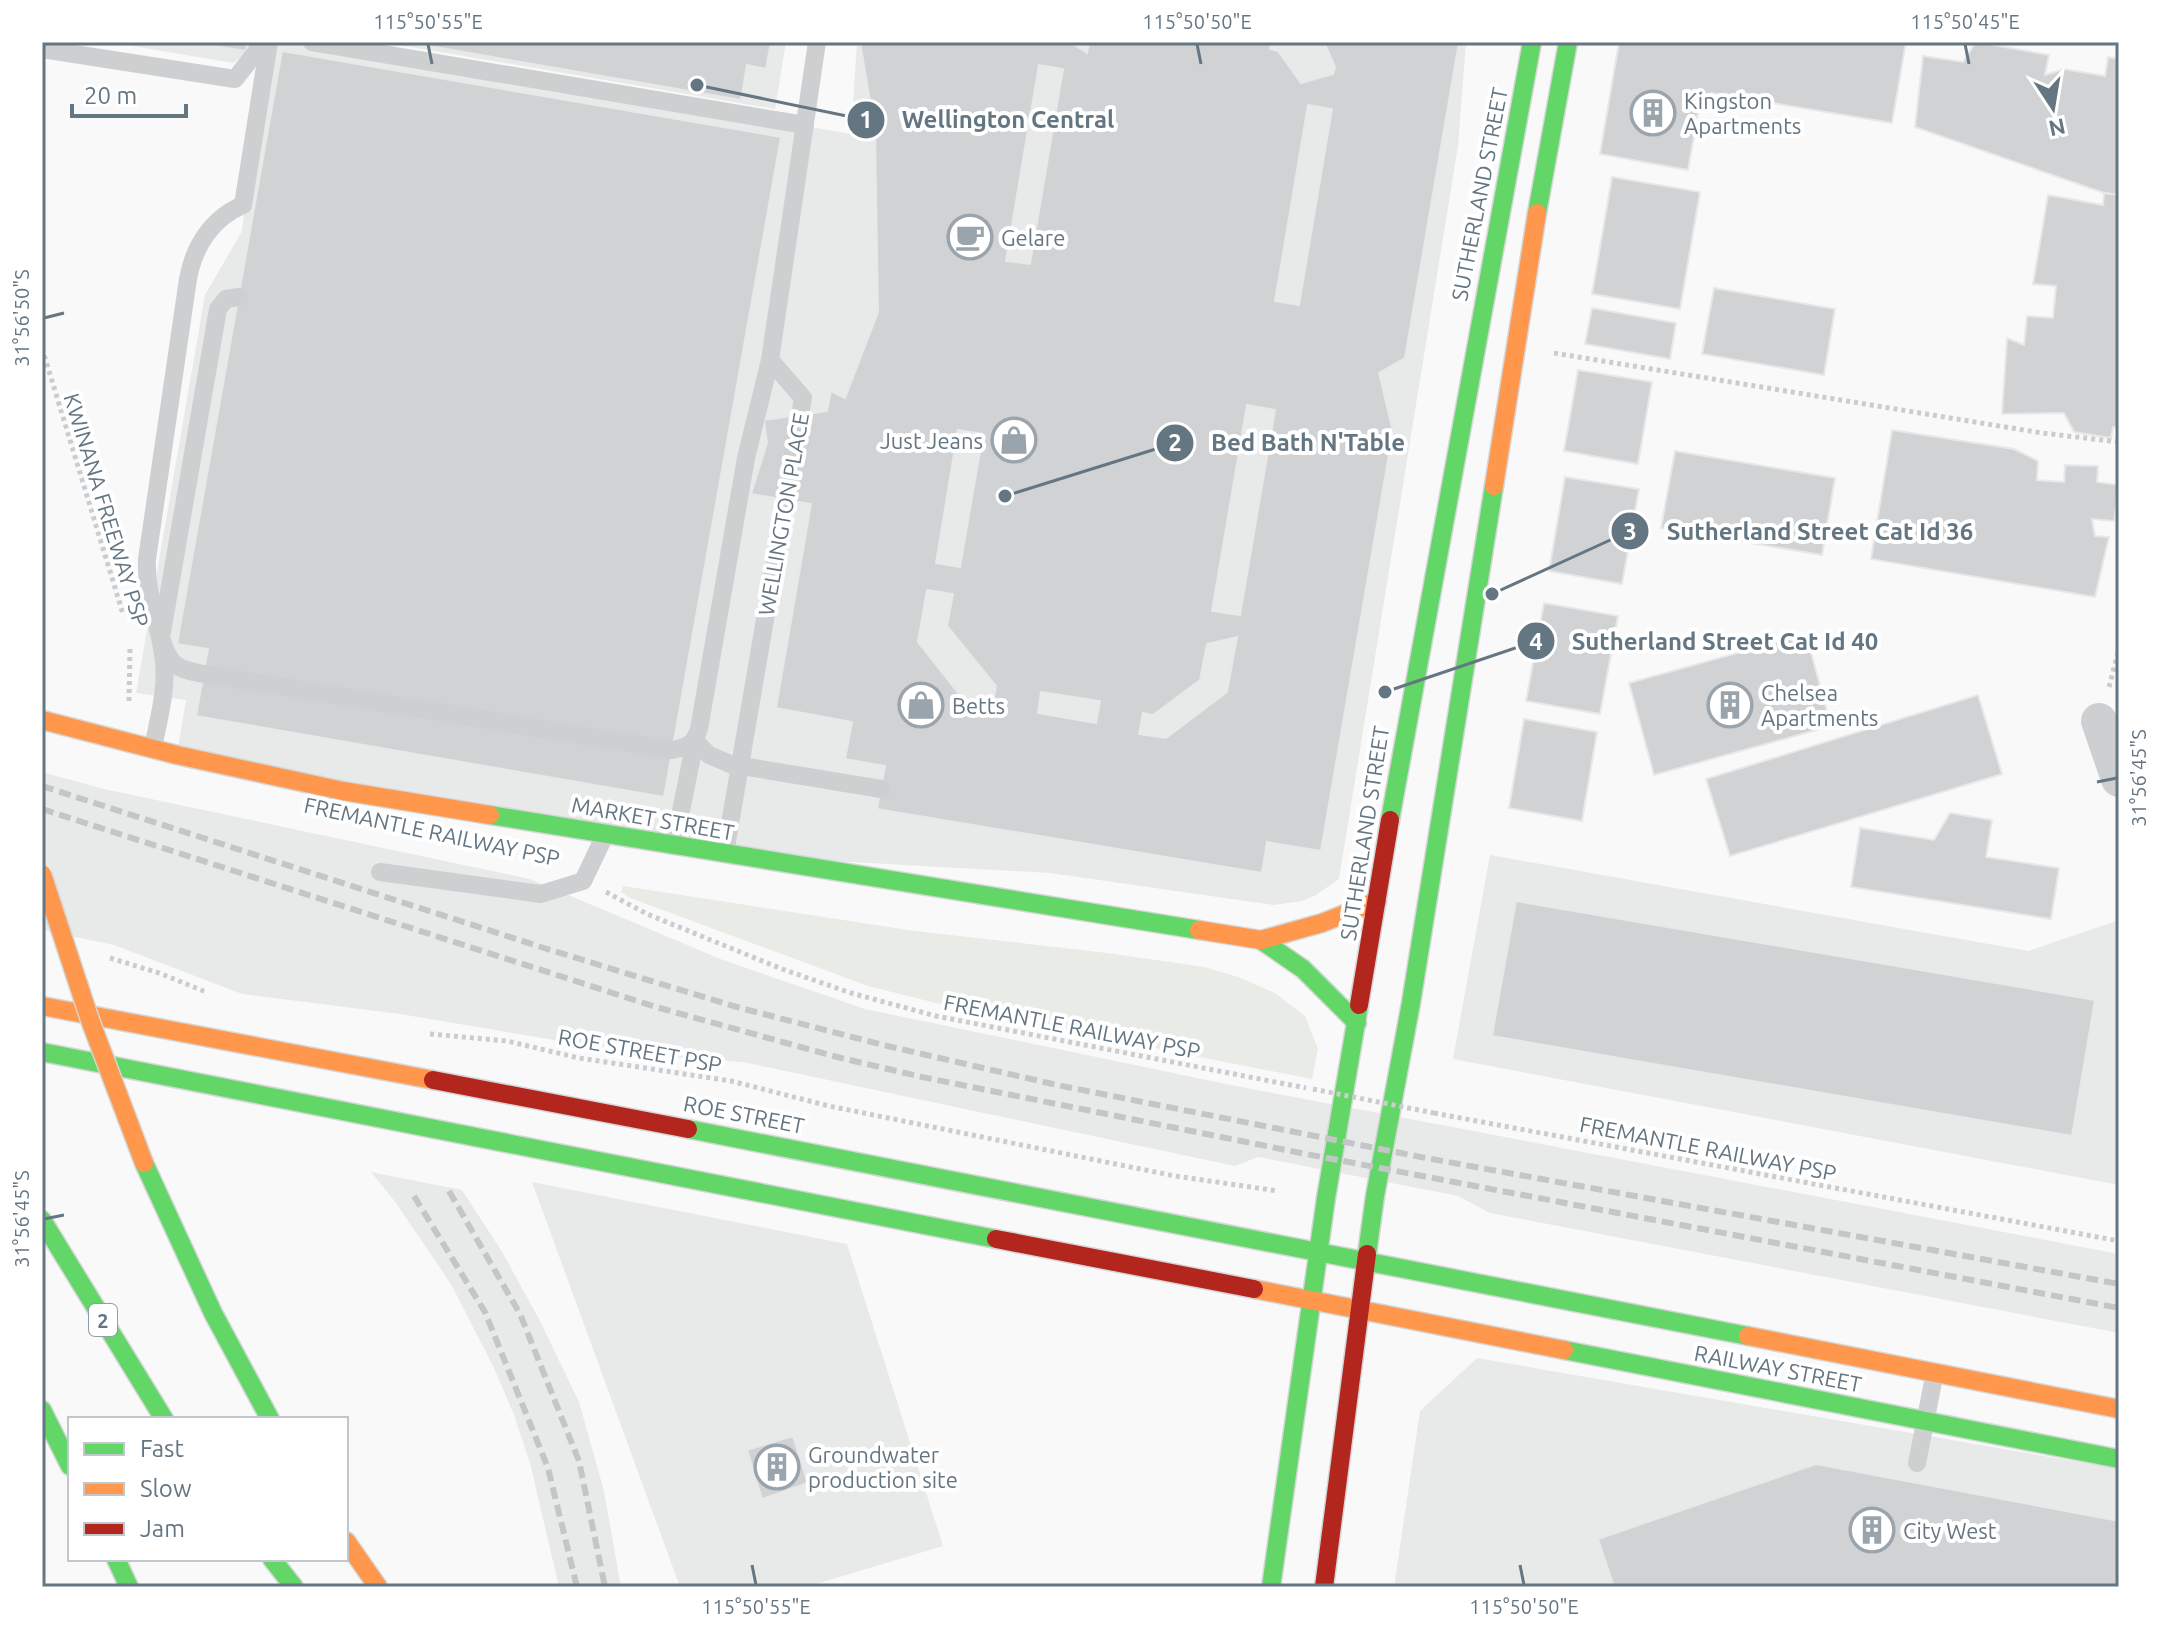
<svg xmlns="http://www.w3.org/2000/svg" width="2161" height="1629" viewBox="0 0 2161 1629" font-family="Ubuntu,sans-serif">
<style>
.built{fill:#e8e9e9}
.green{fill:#e8ebe6}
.building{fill:#d0d2d3;stroke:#e8e8e8;stroke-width:2;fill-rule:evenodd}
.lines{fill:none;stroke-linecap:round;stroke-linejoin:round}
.fast-casing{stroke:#d5d6d7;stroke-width:21}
.slow-casing{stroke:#d5d6d7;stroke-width:21}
.jam-casing{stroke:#d5d6d7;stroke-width:21}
.path{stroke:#cbcccd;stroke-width:5;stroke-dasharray:4 4;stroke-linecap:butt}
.lane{stroke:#cecfd0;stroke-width:18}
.street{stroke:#cecfd0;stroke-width:36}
.fast{stroke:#63d668;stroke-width:18}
.slow{stroke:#ff974d;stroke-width:18}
.jam{stroke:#b3261e;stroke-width:18}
.rail{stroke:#c3c5c6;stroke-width:6;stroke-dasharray:12 6;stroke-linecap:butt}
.slow-bridge-casing{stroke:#d5d6d6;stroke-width:21;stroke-linecap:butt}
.path-bridge{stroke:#cbcccd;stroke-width:5;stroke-dasharray:4 4;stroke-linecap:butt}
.lane-bridge{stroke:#cecfd0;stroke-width:18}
.slow-bridge{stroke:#ff974d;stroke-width:18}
.ticks{fill:none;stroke:#657683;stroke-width:3}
.labels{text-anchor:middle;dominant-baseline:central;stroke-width:8;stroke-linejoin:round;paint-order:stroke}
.shield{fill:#fff;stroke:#939fa8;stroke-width:2}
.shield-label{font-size:20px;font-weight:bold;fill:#657683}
.poi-label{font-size:22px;fill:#657683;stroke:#fff;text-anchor:start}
.street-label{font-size:22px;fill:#657683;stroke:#fff}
.leader{fill:none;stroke:#657683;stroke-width:3}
.callout-dot{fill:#657683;stroke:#fff;stroke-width:3}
.mark-label{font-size:24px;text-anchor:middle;font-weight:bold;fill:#fff}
.callout-label{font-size:24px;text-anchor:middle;font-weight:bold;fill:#657683;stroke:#fff;stroke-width:8;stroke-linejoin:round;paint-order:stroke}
.neatline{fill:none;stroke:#657683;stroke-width:3}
.ticks-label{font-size:20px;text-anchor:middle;fill:#657683}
</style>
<rect width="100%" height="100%" fill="#f9f9f9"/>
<g class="built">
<polygon points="109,42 261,42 233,63"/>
<polygon points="266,42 314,42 851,134 857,42 1466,42 1458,146 1339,879 1316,895 1302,901 1274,905 1050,873 725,855 177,755 186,700 136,693 205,295 242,231"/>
<polygon points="381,42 786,42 775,109"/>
<polygon points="42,772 104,789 530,879 723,960 865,1009 1226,1084 2119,1254 2119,1333 1490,1213 1458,1196 1258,1157 1235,1166 743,1062 643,1055 400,1014 242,994 114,945 42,930"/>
<polygon points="1490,855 2028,951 2119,920 2119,1185 1453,1059"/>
<polygon points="371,1172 462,1190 501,1250 539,1319 579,1402 604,1491 621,1587 559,1587 530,1463 514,1415 494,1368 451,1284 396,1203"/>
<polygon points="532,1182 847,1244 943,1546 806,1587 680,1587"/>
<polygon points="1477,1358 2119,1469 2119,1587 1394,1587 1420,1411"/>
</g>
<polygon class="green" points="623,886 915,931 1107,953 1204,967 1238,977 1275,993 1305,1016 1318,1049 1312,1079 976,1013 868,986 630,898 621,892"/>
<g class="building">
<polygon points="190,42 248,42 246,51"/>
<polygon points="406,42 771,42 766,69 747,65 741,100"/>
<path d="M860,42H1070L1087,53L1089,42H1271L1270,49L1278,51L1301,83L1333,74L1335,67L1324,42H1459L1405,358L1379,373L1393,431L1321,851L1267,842L1262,873L877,809L885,766L845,759L852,722L776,708L811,504L751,494L767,443L764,420L827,411L831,391L845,398L878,312L875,131ZM1039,65L1063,69L1030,264L1006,261ZM1308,105L1332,109L1299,305L1275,301ZM1247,405L1275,410L1240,615L1212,611ZM958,430L983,434L960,567L936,563ZM927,590L953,594L947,626L996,686L992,708L967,704L918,642ZM1237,637L1227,692L1166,738L1139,734L1143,713L1153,715L1200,680L1207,644ZM1041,692L1100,701L1096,723L1038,713Z"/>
<polygon points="1619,42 1906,42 1892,123 1712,93 1700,102 1688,170 1600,154"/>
<polygon points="1976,42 2049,55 2045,75 2064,69 2105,76 2108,57 2119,59 2119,195 2104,193 1915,127 1923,56 1963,62"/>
<polygon points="282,51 781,137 664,797 196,716 208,649 177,644"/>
<polygon points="1612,177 1700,192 1680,309 1592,294"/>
<polygon points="2104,193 2119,195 2119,428 2113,427 2111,438 2074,432 2064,413 2002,414 2007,338 2024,345 2027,316 2053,318 2056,286 2033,284 2048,195 2103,205"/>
<polygon points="1714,288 1835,309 1824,375 1702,354"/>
<polygon points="1592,308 1676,323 1670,359 1585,344"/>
<polygon points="1578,370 1652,382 1638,464 1564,451"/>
<polygon points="1892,430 2014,449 2038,461 2037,480 2064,482 2065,465 2098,466 2097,482 2119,485 2114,521 2092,519 2095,536 2109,537 2095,597 1871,559"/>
<polygon points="1675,451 1835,478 1822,555 1661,528"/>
<polygon points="1565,477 1639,489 1622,584 1549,571"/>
<polygon points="1544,603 1618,616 1600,714 1526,701"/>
<polygon points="1806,634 1831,726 1654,775 1629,683"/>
<polygon points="1978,695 2002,774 1730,856 1706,779"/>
<polygon points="1524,719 1597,732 1582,821 1509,808"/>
<polygon points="1950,813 1992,820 1986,857 2059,868 2051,919 1851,887 1860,828 1934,840"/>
<polygon points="1516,901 2095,1000 2072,1136 1492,1036"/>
<polygon points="793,1436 808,1483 762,1499 747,1450"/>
<polygon points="1816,1464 2119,1521 2119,1587 1614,1587 1598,1539"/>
</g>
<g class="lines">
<g class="fast-casing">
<g id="fast">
<polyline points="1537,213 1568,42"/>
<polyline points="490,815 1199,930"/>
<polyline points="1390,820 1532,42"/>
<polyline points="1261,940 1303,969 1357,1023"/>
<polyline points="42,1052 996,1239"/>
<polyline points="688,1129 1748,1336"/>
<polyline points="144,1163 213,1313 270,1419"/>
<polyline points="42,1220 164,1419"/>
<polyline points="1367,1254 1375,1196 1411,1003 1494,486"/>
<polyline points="1564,1350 2119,1459"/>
<polyline points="42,1410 70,1466"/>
<polyline points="116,1559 129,1587"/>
<polyline points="272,1559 294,1587"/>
<polyline points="1271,1587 1326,1198 1359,1005"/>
</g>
</g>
<g class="slow-casing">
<g id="slow">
<polyline points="1494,486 1537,213"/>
<polyline points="42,720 177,755 343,791 490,815"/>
<polyline points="1199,930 1261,940 1322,923 1377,901"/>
<polyline points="42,1006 433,1080"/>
<polyline points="1254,1289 1564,1350"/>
<polyline points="1748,1336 2119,1409"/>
<polyline points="346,1541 378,1587"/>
</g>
</g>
<g class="jam-casing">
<g id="jam">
<polyline points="1359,1005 1390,820"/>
<polyline points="433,1080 688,1129"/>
<polyline points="996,1239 1254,1289"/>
<polyline points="1324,1587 1367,1254"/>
</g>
</g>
<g class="path">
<polyline points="42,348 123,614"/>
<polyline points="1554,353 2042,433 2119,442"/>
<polyline points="2109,687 2119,649"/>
<polyline points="129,701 130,647"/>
<polyline points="606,892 647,914 782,969 851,993 936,1016 1306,1088"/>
<polyline points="110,958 159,973 206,992"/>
<polyline points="430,1034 507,1041 579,1058 731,1081 829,1106 1175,1176 1278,1191"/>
<polyline points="1434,1113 2119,1241"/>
</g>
<g class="lane">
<polyline points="312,42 805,125"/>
<polyline points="42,49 235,79 264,42"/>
<path d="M239,297L226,299L218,309L161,638C170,666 176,669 204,674L672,750C688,747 694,744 699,729L746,458L770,360"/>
<path d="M153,748C158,721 167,691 164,662C161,628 145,594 147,559L188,279C194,246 212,218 243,205L269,42"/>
<polyline points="674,846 695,741"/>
<polyline points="725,853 803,398 770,360 817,42"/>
<polyline points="380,872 541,894 583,881 605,835"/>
<polyline points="1917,1463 1935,1372"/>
</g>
<polyline class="street" points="2099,721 2119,779"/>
<use href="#fast" class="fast"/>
<use href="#slow" class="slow"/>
<use href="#jam" class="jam"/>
<g class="rail">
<polyline points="42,786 544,948 733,1006 883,1045 1057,1085 1426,1158 2119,1284"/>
<polyline points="42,809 656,1007 837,1057 922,1077 1301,1153 2119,1308"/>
<polyline points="449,1191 520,1314 579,1461 605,1587"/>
<polyline points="414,1196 485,1312 548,1468 577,1587"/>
</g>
<g class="slow-bridge-casing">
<polyline id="slow-bridge" points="42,874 90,1020 144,1163"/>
</g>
<polyline class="path-bridge" points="1313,1089 1434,1113"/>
<polyline class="lane-bridge" points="695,741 709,755 730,764 881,789"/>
<use href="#slow-bridge" class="slow-bridge"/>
</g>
<path class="ticks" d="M428,44L432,64M1197,44L1201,64M1965,44L1969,64M44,318L64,313M2097,782L2117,778M44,1219L64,1215M752,1565L756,1585M1520,1565L1524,1585"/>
<defs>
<g id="building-ring" transform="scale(2.3)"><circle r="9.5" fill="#fff" stroke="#99a4ac" stroke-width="1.5"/><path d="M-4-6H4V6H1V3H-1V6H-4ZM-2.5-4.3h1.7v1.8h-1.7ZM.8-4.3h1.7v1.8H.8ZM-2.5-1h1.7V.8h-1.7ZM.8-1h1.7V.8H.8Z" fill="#99a4ac"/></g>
<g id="cafe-ring" transform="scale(2.3)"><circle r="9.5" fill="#fff" stroke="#99a4ac" stroke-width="1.5"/><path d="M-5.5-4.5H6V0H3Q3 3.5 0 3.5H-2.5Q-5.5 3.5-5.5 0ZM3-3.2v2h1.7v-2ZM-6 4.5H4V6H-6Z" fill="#99a4ac"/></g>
<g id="shop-ring" transform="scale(2.3)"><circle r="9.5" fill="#fff" stroke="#99a4ac" stroke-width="1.5"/><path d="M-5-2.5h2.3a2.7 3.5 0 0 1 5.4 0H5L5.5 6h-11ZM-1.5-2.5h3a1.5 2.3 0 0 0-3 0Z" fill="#99a4ac"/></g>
</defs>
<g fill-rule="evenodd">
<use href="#building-ring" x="1653" y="113"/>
<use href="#cafe-ring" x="970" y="237"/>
<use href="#shop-ring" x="1014" y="440"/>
<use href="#shop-ring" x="921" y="705"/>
<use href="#building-ring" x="1730" y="705"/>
<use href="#building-ring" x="777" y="1467"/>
<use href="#building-ring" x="1872" y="1530"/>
</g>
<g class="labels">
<rect class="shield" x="89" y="1304" width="28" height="32" rx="6"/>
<g class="shield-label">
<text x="103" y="1320">2</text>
</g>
<g class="poi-label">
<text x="1684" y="100">Kingston<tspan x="1684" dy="25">Apartments</tspan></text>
<text x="1001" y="237">Gelare</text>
<text x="983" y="440" text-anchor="end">Just Jeans</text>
<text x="1761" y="692">Chelsea<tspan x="1761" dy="25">Apartments</tspan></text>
<text x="952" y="705">Betts</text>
<text x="808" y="1454">Groundwater<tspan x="808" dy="25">production site</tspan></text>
<text x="1903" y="1530">City West</text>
</g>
<g class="street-label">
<text transform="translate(1479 194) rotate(-79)">SUTHERLAND STREET</text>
<text transform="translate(107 510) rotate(73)">KWINANA FREEWAY PSP</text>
<text transform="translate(783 514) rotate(-80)">WELLINGTON PLACE</text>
<text transform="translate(653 818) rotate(10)">MARKET STREET</text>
<text transform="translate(432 831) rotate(12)">FREMANTLE RAILWAY PSP</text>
<text transform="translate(1364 833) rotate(-81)">SUTHERLAND STREET</text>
<text transform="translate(1072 1026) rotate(11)">FREMANTLE RAILWAY PSP</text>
<text transform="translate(640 1050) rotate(10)">ROE STREET PSP</text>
<text transform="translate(744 1114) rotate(11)">ROE STREET</text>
<text transform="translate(1708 1148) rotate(11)">FREMANTLE RAILWAY PSP</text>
<text transform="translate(1778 1368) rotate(11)">RAILWAY STREET</text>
</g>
</g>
<path class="leader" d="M697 85L866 120M1005 496L1175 443M1492 594L1630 531M1385 692L1536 641"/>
<g class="callout-dot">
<circle cx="697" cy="85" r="8"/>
<circle cx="1005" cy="496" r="8"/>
<circle cx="1492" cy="594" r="8"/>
<circle cx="1385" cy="692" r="8"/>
<circle cx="866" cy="120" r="20"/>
<circle cx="1175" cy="443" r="20"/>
<circle cx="1630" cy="531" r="20"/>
<circle cx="1536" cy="641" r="20"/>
</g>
<g class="mark-label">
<text x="866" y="128">1</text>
<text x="1175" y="451">2</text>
<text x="1630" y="540">3</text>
<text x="1536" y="650">4</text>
</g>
<g class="callout-label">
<text x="1008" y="128">Wellington Central</text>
<text x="1308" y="451">Bed Bath N'Table</text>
<text x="1820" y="540">Sutherland Street Cat Id 36</text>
<text x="1725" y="650">Sutherland Street Cat Id 40</text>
</g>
<rect width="2161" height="1629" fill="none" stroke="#ffffff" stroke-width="88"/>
<rect x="68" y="1417" width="280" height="144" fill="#ffffff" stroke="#c1c8cd" stroke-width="2"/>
<rect x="84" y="1443" width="40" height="12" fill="#63d668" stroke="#c1c8cd" stroke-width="2"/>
<text x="140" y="1457" font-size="24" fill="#657683">Fast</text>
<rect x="84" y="1483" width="40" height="12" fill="#ff974d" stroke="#c1c8cd" stroke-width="2"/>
<text x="140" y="1497" font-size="24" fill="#657683">Slow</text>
<rect x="84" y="1523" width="40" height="12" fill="#b3261e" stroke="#c1c8cd" stroke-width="2"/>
<text x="140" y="1537" font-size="24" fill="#657683">Jam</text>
<g transform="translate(2053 108) rotate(168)" stroke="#ffffff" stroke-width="6" paint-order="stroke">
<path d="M0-6L14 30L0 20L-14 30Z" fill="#657683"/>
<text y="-12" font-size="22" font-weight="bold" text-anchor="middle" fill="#657683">N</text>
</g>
<path d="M72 104v12h114v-12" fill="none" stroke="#657683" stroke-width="4"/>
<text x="84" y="104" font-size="24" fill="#657683" stroke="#ffffff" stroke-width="6" paint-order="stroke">20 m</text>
<rect x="44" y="44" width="2073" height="1541" class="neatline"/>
<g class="ticks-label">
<text x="428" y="29">115°50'55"E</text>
<text x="1197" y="29">115°50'50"E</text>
<text x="1965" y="29">115°50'45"E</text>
<text transform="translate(22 318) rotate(-90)" y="7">31°56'50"S</text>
<text transform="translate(2139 778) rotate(-90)" y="7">31°56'45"S</text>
<text transform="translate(22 1219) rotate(-90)" y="7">31°56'45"S</text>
<text x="756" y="1614">115°50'55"E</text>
<text x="1524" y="1614">115°50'50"E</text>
</g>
</svg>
